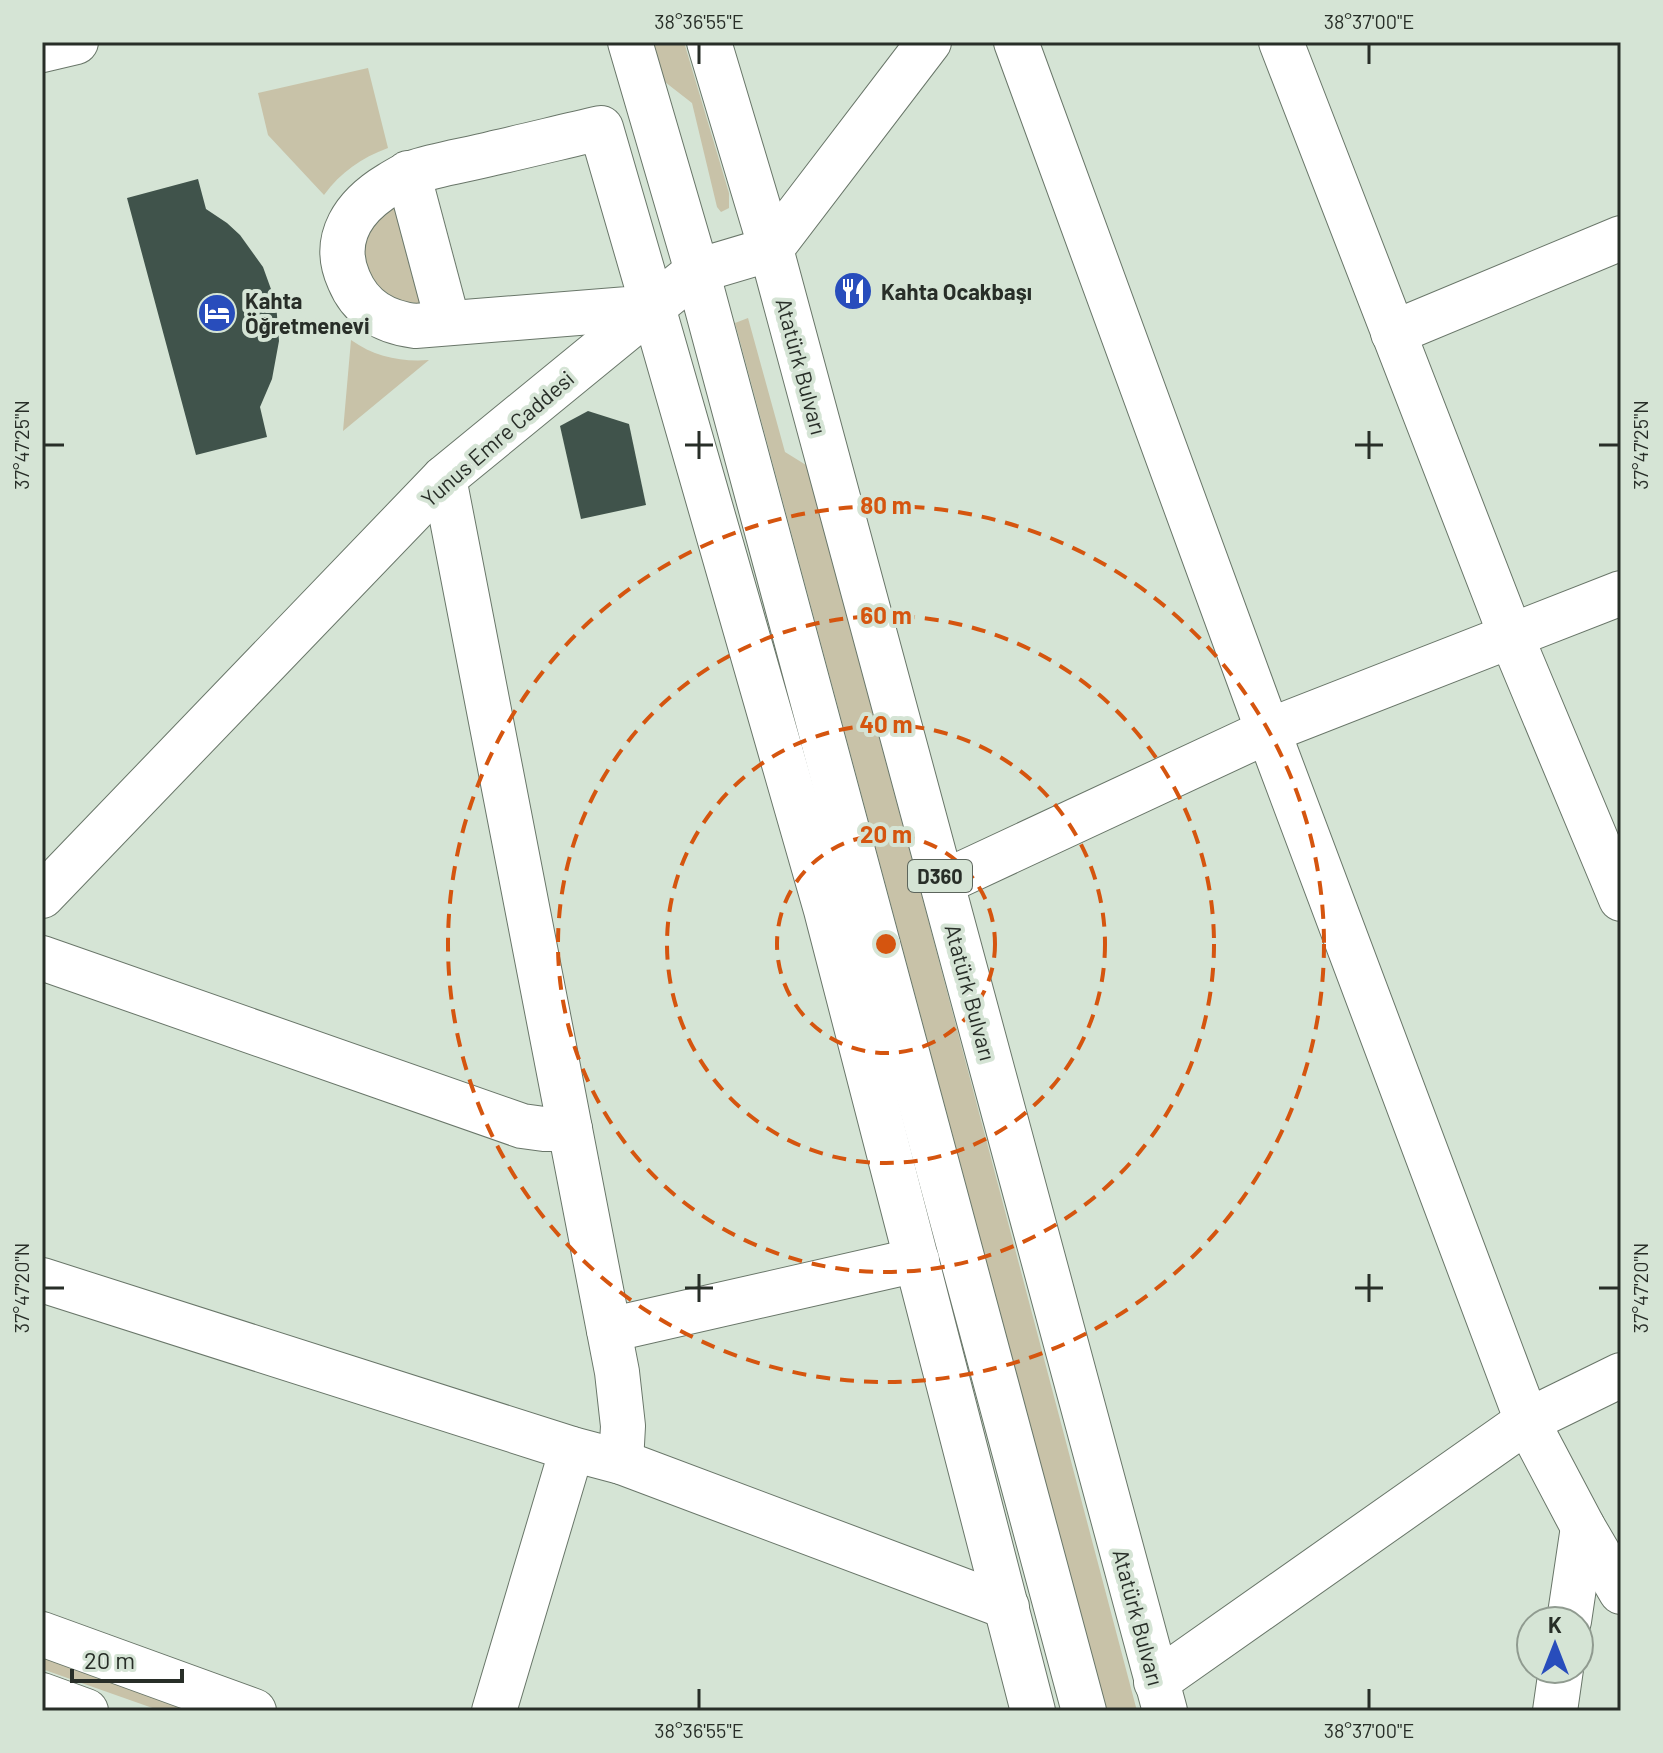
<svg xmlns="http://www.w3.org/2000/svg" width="1663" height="1753" viewBox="0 0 1663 1753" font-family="Barlow,sans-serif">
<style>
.green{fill:#c8c2a8}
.building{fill:#40534b}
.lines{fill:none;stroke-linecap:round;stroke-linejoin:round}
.minor-casing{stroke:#697669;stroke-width:46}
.highway-casing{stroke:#697669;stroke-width:46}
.minor{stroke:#fff;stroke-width:44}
.highway{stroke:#fff;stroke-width:44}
.ticks{fill:none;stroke:#282e28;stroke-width:3}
.ring{fill:none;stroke:#d5550f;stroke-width:4;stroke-dasharray:14 10}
.labels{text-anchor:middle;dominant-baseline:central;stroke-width:8;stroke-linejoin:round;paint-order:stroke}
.shield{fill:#d5e4d5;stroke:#5c655c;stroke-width:2}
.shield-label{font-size:20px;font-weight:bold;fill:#282e28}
.poi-label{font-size:22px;font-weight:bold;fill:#282e28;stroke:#d5e4d5;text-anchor:start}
.street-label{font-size:22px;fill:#282e28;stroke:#d5e4d5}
.centre{fill:#d5550f;stroke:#d5e4d5;stroke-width:4}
.ring-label{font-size:24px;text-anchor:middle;font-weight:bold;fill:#d5550f;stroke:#d5e4d5;stroke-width:8;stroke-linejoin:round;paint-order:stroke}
.neatline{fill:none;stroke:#282e28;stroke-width:3}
.ticks-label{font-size:20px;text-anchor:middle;fill:#282e28}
</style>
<rect width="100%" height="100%" fill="#d5e4d5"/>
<g class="green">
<polygon points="653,42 684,42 729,193 729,208 721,212 717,207 692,103 665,82"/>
<path d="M368,68L388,148C361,158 341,172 324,195L268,135L258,93Z"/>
<path d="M394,207L420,303C386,305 353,269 368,235C374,222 383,215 394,207Z"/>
<polygon points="748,318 785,452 806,465 925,908 1137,1711 1107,1711 735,323"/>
<path d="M351,340C375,357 401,362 429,360L343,431Z"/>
<polygon points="42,1654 203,1711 161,1711 42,1669"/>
</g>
<g class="building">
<polygon points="198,179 206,209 227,223 240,235 263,267 276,303 279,341 272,379 260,407 267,437 196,455 127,198"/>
<polygon points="588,411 629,424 646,505 581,519 560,426"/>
</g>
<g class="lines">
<g class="minor-casing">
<g id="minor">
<polyline points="1016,42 1268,731 1527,1421 1583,1527 1621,1592"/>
<polyline points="1281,42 1511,636 1621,899"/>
<polyline points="42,50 76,42"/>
<path d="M601,128L653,307L415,326C385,322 361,309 349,280C330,238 355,205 390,184C397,180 404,175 411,173C438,164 467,160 494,153C530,145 565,136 601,128Z"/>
<polyline points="408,173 448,323"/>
<polyline points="653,307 826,910 1033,1711"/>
<polyline points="1393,333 1621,238"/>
<polyline points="444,478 617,1372 623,1426 621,1462"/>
<polyline points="942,883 1268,731 1621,593"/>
<polyline points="42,896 444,478 697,271 771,249 929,42"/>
<polyline points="42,958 522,1126 544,1129 570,1129"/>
<polyline points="42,1280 572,1449 621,1462 1007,1607"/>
<polyline points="609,1330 917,1260"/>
<polyline points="1569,1621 1583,1527"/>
<polyline points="1156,1682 1527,1421 1621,1375"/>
<polyline points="494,1711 572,1449"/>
<polyline points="1555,1711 1561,1669"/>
</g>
</g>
<g class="highway-casing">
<g id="highway">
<polyline points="630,42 697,271 1084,1711"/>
<polyline points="709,42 771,249 1165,1711"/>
<polyline points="42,1634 254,1711"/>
<polyline points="42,1695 86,1711"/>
</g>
</g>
<use href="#minor" class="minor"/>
<use href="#highway" class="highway"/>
</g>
<path class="ticks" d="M699,44V64M1369,44V64M699,431V459M1369,431V459M44,445H64M685,445H713M1355,445H1383M1599,445H1619M699,1274V1302M1369,1274V1302M44,1288H64M685,1288H713M1355,1288H1383M1599,1288H1619M699,1689V1709M1369,1689V1709"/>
<g class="ring">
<circle cx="886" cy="944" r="109"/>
<circle cx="886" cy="944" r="219"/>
<circle cx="886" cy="944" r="328"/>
<circle cx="886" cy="944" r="438"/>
</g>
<defs>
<g id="restaurant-disc" transform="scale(2)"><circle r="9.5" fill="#284dbc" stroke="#d5e4d5"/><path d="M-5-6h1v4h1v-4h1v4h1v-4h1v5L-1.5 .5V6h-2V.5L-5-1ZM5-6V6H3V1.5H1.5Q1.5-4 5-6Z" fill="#fff"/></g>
<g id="hotel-disc" transform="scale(2)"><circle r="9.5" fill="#284dbc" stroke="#d5e4d5"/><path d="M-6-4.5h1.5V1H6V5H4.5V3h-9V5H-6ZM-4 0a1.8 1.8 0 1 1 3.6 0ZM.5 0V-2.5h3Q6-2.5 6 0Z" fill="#fff"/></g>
</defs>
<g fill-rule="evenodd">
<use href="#restaurant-disc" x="853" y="291"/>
<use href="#hotel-disc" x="217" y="313"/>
</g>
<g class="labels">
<rect class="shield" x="908" y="860" width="64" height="32" rx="6"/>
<g class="shield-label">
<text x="940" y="876">D360</text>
</g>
<g class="poi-label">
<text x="881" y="291">Kahta Ocakbaşı</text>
<text x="245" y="300">Kahta<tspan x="245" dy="25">Öğretmenevi</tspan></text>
</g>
<g class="street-label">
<text transform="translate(802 366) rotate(75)">Atatürk Bulvarı</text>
<text transform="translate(497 438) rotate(-41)">Yunus Emre Caddesi</text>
<text transform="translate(971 992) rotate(75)">Atatürk Bulvarı</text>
<text transform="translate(1139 1617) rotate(75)">Atatürk Bulvarı</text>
</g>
</g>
<circle cx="886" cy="944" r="12" class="centre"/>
<g class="ring-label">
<text x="886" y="514">80 m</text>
<text x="886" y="624">60 m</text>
<text x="886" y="733">40 m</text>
<text x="886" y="843">20 m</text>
</g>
<rect width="1663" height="1753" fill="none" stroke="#d5e4d5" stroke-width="88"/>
<g transform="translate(1555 1645)"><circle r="38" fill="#d5e4d5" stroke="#909b90" stroke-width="2"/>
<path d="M0-6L14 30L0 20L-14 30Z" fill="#284dbc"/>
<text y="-12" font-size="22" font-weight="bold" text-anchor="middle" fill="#282e28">K</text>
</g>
<path d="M72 1669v12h110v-12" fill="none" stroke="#282e28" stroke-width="4"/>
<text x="84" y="1669" font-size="24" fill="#282e28" stroke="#d5e4d5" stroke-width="6" paint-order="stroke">20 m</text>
<rect x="44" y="44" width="1575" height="1665" class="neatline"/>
<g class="ticks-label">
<text x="699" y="29">38°36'55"E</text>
<text x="1369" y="29">38°37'00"E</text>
<text transform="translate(22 445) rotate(-90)" y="7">37°47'25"N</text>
<text transform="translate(1641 445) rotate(-90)" y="7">37°47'25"N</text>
<text transform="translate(22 1288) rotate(-90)" y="7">37°47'20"N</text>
<text transform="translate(1641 1288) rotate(-90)" y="7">37°47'20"N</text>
<text x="699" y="1738">38°36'55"E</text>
<text x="1369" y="1738">38°37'00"E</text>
</g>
</svg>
